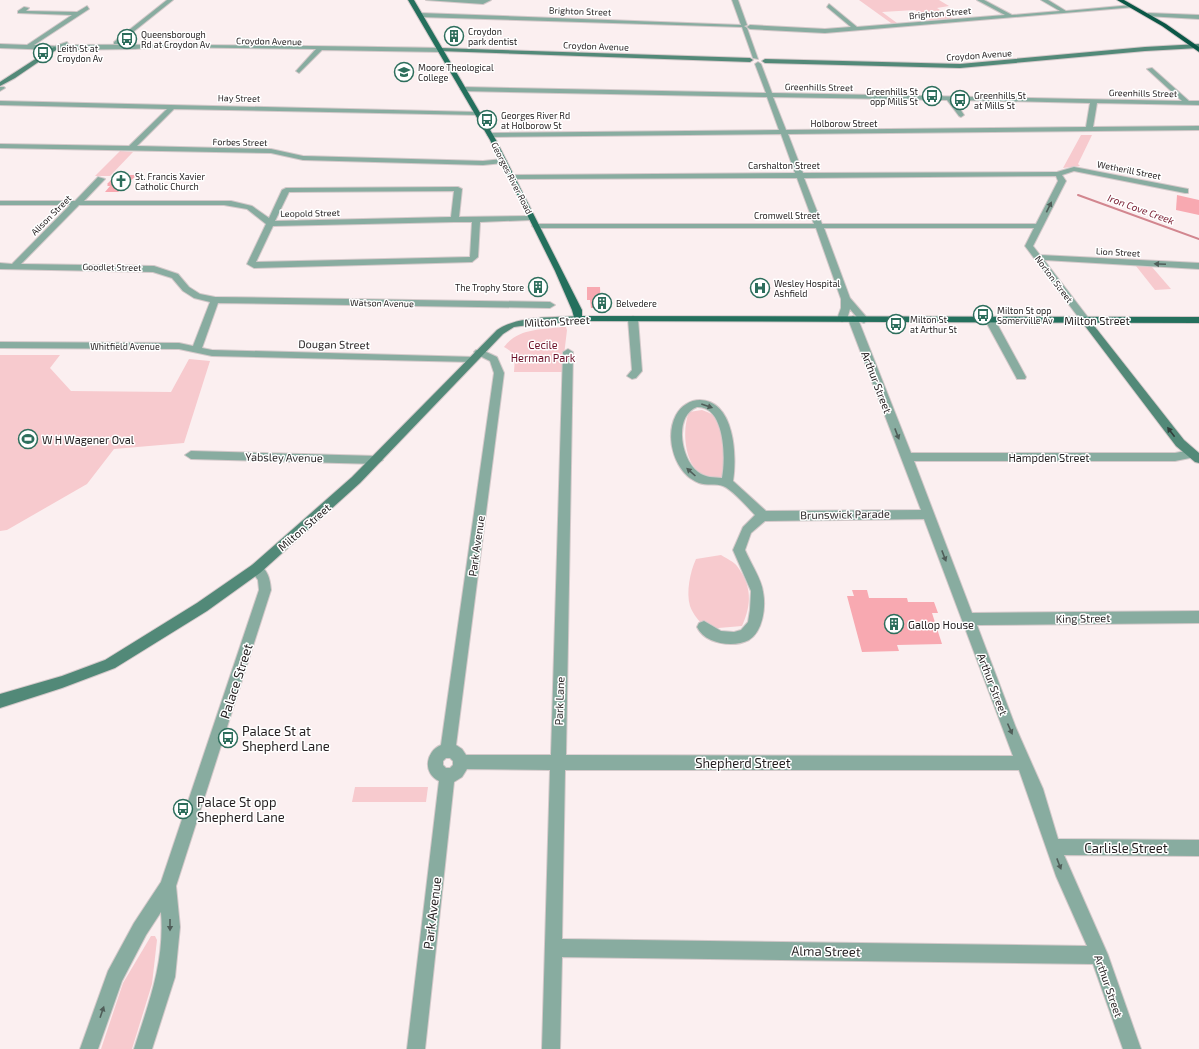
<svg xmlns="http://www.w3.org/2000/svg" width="1199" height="1049" viewBox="0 0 1199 1049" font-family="'Exo 2',sans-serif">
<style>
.green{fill:#f7cace}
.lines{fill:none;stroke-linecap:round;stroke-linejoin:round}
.stream{stroke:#d2868f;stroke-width:2}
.building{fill:#f8a9b1}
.street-casing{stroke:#d4c9ca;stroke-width:2}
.secondary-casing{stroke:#d4c9ca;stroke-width:2}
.primary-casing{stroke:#d4c9ca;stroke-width:2}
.highway-casing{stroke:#d4c9ca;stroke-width:2}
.street{fill:#88aca0;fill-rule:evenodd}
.secondary{fill:#528978;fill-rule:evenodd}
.primary{fill:#24705d;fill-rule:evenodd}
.highway{fill:#0a5746;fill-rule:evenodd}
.oneway{fill:#505e59}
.oneway2{fill:#313e3a}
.labels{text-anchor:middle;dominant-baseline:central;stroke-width:3;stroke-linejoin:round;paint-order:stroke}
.far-street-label{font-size:9px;fill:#231e1f;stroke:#fff}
.far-poi-label{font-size:9px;fill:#231e1f;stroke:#fff;text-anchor:start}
.far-water-label{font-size:10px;font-style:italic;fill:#7b2135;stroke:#fff}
.street-label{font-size:11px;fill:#231e1f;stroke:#fff}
.park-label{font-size:11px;fill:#6d122a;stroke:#fff}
.poi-label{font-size:11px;fill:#231e1f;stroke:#fff;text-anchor:start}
.near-street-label{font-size:13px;fill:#231e1f;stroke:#fff}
.near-poi-label{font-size:13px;fill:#231e1f;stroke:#fff;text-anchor:start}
</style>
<rect width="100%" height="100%" fill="#fbeff0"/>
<g class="green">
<polygon points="859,0 939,0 949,6 937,8 953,19 930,20 915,10 882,12 897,23 891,23"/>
<polygon points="1081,135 1092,135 1078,164 1080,166 1063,168"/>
<polygon points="120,151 133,152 110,176 95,176"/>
<polygon points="1136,266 1152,267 1171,289 1155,290"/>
<path d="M562,327H566L567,330L562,372H514C515,359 516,353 504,347C518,328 541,330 562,327Z"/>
<polygon points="0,355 60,355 50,368 71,391 171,392 189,359 210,361 184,443 114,449 87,484 7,530 0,531"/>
<path d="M702,410C707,412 713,414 716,417C724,429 729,466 721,477C686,485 680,434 689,412Z"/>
<path d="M721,555C726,558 734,562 737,566C752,586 752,604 742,626L707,629C701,623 693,615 690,606C686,592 690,572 696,559Z"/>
<polygon points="355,787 428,787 426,802 352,802"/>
<polygon points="151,936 155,936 157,940 152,984 132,1049 101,1049 123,983"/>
</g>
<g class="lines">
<polyline class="stream" points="1078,195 1199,239"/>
</g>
<g class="building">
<polygon points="116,175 137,175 118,192 105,192 110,186 107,186 108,185 107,184"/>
<polygon points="1177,195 1199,200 1199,215 1176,210"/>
<polygon points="587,287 600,287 601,308 591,308 590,300 587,300"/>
<polygon points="852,590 867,590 869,598 907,598 908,602 934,602 938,613 932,613 942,644 897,645 899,651 862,652 847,596 854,596"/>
</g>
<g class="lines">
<g class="street-casing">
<g id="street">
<polygon points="167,0 173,0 118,44 114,44 114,42"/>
<polygon points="426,0 491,0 483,4"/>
<polygon points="732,0 738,0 747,25 744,26 747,28 758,59 753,58 742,27 420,17 417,15 420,13 741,25"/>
<polygon points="977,0 984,0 1012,15 1060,11 1041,0 1048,0 1066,11 1132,5 1135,7 825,33 750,29 747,27 750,25 825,29 851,27 827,7 829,4 857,27 1005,15"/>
<path d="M87,6L89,9L34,45L55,46L67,42L69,45C193,44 317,46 441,48L444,50L441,52L322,50L299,73L296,71L297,70L316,49L159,47L135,49L56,50L0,48V44L27,45L72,15L18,13V11L24,7L29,8L26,11L77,12Z"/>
<polygon points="1148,13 1199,15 1199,19 1146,16"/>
<path d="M758,62L761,64L772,93L1182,101L1147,69L1152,68L1189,101H1199V105L1097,103L1093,127L1199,126V130L788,134L803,173L1057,172L1074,167L1188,189V193H1185L1074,171L1062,175L1066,181L1033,246L1040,255L1199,263V269L1044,260L1090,320L1085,323L1082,322L1025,246L1034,228H824L850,298L869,320L864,323L861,322L850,309L847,319L842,322L837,319L841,308V299L816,228H536L532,226L536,224H814L797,178L511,179L507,177L511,175L795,173L781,134L490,137L487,135L490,133L779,130L767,97L463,91L460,89L463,87L766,93L755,64ZM773,97L947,100L959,116L961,117L964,115L954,100L1090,103L1086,127L786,130ZM1056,176L1058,181L1036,224H822L804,178Z"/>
<polygon points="0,87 4,87 5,88 0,91"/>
<polygon points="0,101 477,112 480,114 479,115 174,109 137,146 271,149 303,156 483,161 503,159 507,161 503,163 483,165 303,160 271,153 0,148 0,144 129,146 167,109 0,105"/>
<path d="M98,177L105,179L84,201H231L252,206L269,218L282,190L286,188L458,187L462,189L459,217L531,216L535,218L531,220L480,222L478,257L472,262L254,268L247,264L266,224L247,209L224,205H79L21,264L154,266L178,274L189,287L200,294L215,297L550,302L555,305L550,308L218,303L202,348L212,350L475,357L477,359L472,362L212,356L179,349L0,348V342L179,343L193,346L210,302L194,298L183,291L172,278L153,272L0,269V263L12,264L70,205H0V201H75ZM454,191L451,217L275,221L289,192ZM454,222H472L470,257L256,262L273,226Z"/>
<polygon points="633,316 638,319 642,371 636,378 632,379 627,376 632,370 628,319"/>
<path d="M853,316L858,319L911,453H1175L1191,450L1197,454L1195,457L1175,461H914L972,613L1199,611V623L977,625L1016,728L1043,789L1058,839L1199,840V856L1064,855L1108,955L1141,1049H1123L1093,964L562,957L560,1049H542L550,770L467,769L462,777L454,782L425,1049H407L439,781C422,773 426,751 441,745L494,373L490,361L476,354L474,352L476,350H482L497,357L504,373L456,745L462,749L466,755H551L563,352L568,349L573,352L566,755L1013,756L924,519L765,521L751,533L745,550C750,562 762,580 763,592C766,607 763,631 749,640C733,648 705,644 697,627L699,623L704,621L721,631L734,632L741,630L748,622L750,610L751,591L733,550L743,527L755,515C747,507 733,490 723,486C716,483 707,486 699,483C675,474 664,438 676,415C681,406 690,400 700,400C735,401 737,457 733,481L766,511L921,510L848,319ZM697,407C725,406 726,458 722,478C713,477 706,478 698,472C681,460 673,416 697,407ZM446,758H450L453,761V765L450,768H446L443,765V761ZM565,770H1019L1056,876L1087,946L562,939Z"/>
<polygon points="990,317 995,320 1026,377 1025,379 1017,379 1016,377 985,320"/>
<polygon points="191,451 377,456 383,460 377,464 191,459 185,455"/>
<path d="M256,564C268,568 270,579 271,590L176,886L180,927L175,977L152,1049H134C149,1002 165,962 161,912L146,935L122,981L98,1049H80L108,971L134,923L161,882L259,590L258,580L250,569L252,565Z"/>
</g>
</g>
<g class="secondary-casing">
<g id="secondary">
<polygon points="1199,44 1199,48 1145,51 960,68 765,63 762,61 765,59 960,64 1145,47"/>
<polygon points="54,47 59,48 15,78 0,86 0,82"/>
<polygon points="441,48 750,58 753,60 750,62 439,51"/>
<path d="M578,316L581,317V321L521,326L514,327L503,334L360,483L260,573L207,611L115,668L62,688L0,708V694L62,676L105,660L197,603L252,565L352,477L497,330C520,315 551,318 578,316Z"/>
<polygon points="1085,317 1088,318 1184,440 1199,453 1199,463 1195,462 1176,446 1082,322 1082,318"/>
</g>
</g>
<g class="primary-casing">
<polygon id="primary" points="408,0 414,0 496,140 582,310 582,316 1199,317 1199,323 575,321 572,310 555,271 490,140"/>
</g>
<g class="highway-casing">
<polygon id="highway" points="1117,0 1124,0 1166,24 1199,47 1199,52 1162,26"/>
</g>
<use href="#street" class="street"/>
<use href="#secondary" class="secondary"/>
<use href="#primary" class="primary"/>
<use href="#highway" class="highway"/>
</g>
<defs><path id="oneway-solid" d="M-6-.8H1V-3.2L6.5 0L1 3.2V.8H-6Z"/></defs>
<g class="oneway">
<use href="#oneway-solid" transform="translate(1049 207) rotate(-64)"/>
<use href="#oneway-solid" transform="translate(1160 264) rotate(-177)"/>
<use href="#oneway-solid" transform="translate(707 406) rotate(19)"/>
<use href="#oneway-solid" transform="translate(897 434) rotate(69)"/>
<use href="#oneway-solid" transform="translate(691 472) rotate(-138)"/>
<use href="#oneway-solid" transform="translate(944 556) rotate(69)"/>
<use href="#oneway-solid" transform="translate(1010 729) rotate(66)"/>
<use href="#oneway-solid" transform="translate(1059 864) rotate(69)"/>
<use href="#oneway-solid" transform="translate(170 925) rotate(90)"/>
<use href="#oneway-solid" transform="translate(102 1012) rotate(-71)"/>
</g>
<use class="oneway2" href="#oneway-solid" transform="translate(1171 432) rotate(-127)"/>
<defs>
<g id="building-ring" transform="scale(1)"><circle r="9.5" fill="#fff" stroke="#2d6e5c" stroke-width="1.5"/><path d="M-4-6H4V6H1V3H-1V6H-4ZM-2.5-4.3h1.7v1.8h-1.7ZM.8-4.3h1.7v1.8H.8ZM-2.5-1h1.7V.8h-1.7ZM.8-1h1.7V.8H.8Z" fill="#2d6e5c"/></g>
<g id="bus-ring" transform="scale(1)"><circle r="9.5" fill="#fff" stroke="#2d6e5c" stroke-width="1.5"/><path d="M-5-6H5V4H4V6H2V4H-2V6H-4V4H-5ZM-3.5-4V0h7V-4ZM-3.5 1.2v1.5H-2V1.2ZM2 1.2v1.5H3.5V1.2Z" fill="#2d6e5c"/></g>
<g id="school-ring" transform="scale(1)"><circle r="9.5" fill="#fff" stroke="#2d6e5c" stroke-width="1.5"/><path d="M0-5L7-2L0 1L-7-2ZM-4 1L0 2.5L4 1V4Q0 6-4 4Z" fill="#2d6e5c"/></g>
<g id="church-ring" transform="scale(1)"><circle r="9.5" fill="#fff" stroke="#2d6e5c" stroke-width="1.5"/><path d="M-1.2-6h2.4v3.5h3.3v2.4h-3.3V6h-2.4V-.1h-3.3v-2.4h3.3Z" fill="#2d6e5c"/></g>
<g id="hospital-ring" transform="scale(1)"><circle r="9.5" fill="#fff" stroke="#2d6e5c" stroke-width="1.5"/><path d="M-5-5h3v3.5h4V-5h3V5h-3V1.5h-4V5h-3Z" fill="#2d6e5c"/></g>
<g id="stadium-ring" transform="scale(1)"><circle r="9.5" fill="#fff" stroke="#2d6e5c" stroke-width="1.5"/><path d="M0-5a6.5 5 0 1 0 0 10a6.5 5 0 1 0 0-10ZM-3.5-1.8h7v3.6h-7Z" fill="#2d6e5c"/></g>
</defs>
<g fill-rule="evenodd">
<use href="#building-ring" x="454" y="36"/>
<use href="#bus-ring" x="127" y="39"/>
<use href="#bus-ring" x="43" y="53"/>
<use href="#school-ring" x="404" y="72"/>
<use href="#bus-ring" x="932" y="96"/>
<use href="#bus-ring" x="960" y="100"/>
<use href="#bus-ring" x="487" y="120"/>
<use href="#church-ring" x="121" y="181"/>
<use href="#building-ring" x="538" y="287"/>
<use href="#hospital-ring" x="760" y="288"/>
<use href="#building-ring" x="602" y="303"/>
<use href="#bus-ring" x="983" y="315"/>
<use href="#bus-ring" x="896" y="324"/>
<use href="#stadium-ring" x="28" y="439"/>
<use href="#building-ring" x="894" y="624"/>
<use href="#bus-ring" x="228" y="738"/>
<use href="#bus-ring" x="183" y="809"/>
</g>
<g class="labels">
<g class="far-street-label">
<text transform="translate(580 11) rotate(2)">Brighton Street</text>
<text transform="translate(940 13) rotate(-5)">Brighton Street</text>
<text transform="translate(269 41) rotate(1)">Croydon Avenue</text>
<text transform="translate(596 46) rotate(2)">Croydon Avenue</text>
<text transform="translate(979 55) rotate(-4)">Croydon Avenue</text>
<text transform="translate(819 87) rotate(1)">Greenhills Street</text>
<text transform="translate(1143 93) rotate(1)">Greenhills Street</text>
<text transform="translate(239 98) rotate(1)">Hay Street</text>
<text x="844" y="123">Holborow Street</text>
<text transform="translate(240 142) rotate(1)">Forbes Street</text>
<text x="784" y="165">Carshalton Street</text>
<text transform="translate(1129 170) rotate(11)">Wetherill Street</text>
<text transform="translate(512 178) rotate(63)">Georges River Road</text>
<text transform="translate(310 213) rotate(-1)">Leopold Street</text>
<text transform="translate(51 215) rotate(-45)">Alison Street</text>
<text x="787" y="215">Cromwell Street</text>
<text transform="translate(1118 252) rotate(3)">Lion Street</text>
<text transform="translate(112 267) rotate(1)">Goodlet Street</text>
<text transform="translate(1054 279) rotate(53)">Norton Street</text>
<text transform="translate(382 303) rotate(1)">Watson Avenue</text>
<text x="125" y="346">Whitfield Avenue</text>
</g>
<g class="far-poi-label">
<text x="468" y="31">Croydon<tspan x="468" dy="10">park dentist</tspan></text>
<text x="141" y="34">Queensborough<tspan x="141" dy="10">Rd at Croydon Av</tspan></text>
<text x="57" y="48">Leith St at<tspan x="57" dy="10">Croydon Av</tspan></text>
<text x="418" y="67">Moore Theological<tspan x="418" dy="10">College</tspan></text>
<text x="918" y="91" text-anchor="end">Greenhills St<tspan x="918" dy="10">opp Mills St</tspan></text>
<text x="974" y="95">Greenhills St<tspan x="974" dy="10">at Mills St</tspan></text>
<text x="501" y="115">Georges River Rd<tspan x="501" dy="10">at Holborow St</tspan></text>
<text x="135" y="176">St. Francis Xavier<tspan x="135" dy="10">Catholic Church</tspan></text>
<text x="774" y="283">Wesley Hospital<tspan x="774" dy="10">Ashfield</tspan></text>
<text x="524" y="287" text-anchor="end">The Trophy Store</text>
<text x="616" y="303">Belvedere</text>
<text x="997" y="310">Milton St opp<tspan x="997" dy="10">Somerville Av</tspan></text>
<text x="910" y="319">Milton St<tspan x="910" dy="10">at Arthur St</tspan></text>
</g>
<g class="far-water-label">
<text transform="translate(1141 209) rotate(20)">Iron Cove Creek</text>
</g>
<g class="street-label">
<text x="1097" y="320">Milton Street</text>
<text transform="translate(557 321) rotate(-3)">Milton Street</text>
<text transform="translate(334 344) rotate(1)">Dougan Street</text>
<text transform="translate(877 382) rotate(69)">Arthur Street</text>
<text transform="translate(284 457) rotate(1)">Yabsley Avenue</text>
<text x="1049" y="457">Hampden Street</text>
<text transform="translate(845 514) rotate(-1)">Brunswick Parade</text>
<text transform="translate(304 527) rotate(-41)">Milton Street</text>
<text transform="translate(476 546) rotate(-82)">Park Avenue</text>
<text transform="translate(1083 618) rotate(-1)">King Street</text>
<text transform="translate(993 684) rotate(69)">Arthur Street</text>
<text transform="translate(559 701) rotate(-88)">Park Lane</text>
<text transform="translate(1109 986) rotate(71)">Arthur Street</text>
</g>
<g class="park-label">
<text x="543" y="344">Cecile<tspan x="543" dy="13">Herman Park</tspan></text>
</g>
<g class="poi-label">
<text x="42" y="439">W H Wagener Oval</text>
<text x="908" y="624">Gallop House</text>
</g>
<g class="near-street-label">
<text transform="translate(236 681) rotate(-72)">Palace Street</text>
<text x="743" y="763">Shepherd Street</text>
<text x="1126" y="848">Carlisle Street</text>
<text transform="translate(432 913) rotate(-83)">Park Avenue</text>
<text transform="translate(826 951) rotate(1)">Alma Street</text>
</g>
<g class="near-poi-label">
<text x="242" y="731">Palace St at<tspan x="242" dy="15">Shepherd Lane</tspan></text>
<text x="197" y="802">Palace St opp<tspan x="197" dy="15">Shepherd Lane</tspan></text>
</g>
</g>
</svg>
